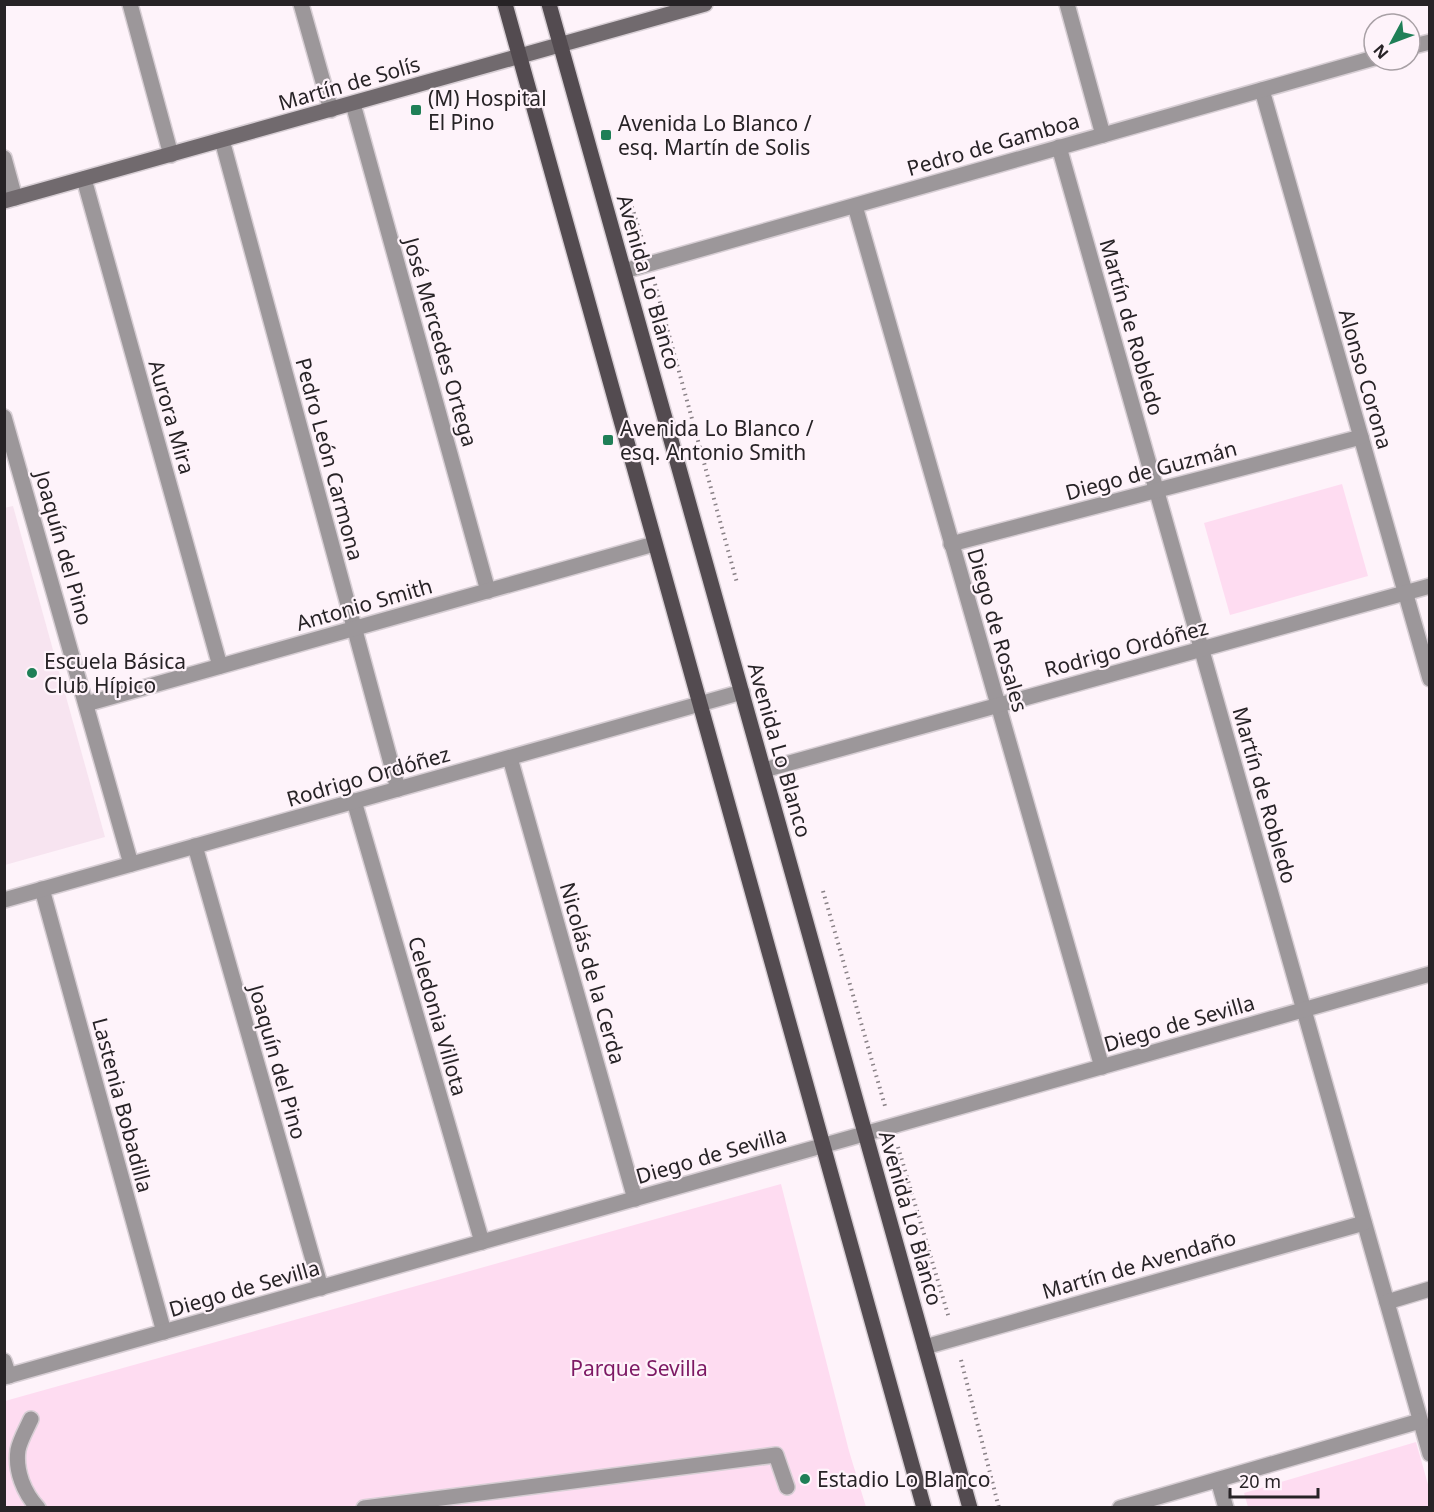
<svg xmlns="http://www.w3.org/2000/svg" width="1434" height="1512" viewBox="0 0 1434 1512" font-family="'Noto Sans',sans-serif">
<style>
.built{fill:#f7e4f0}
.green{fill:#fedcf1}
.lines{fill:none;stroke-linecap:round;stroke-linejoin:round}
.street-casing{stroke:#d7ced4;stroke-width:18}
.secondary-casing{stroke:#d7ced4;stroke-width:18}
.primary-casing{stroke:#d7ced4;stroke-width:18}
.path{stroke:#898186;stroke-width:4;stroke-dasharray:1.5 4.5;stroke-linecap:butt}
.street{stroke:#9c979a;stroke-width:15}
.secondary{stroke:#716a6e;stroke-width:15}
.primary{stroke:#534b50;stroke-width:15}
.poi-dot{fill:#1f7f57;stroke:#fef3fa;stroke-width:2}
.labels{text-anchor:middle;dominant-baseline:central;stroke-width:4.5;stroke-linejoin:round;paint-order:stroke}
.street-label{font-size:21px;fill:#272326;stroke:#fef3fa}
.poi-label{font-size:21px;fill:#272326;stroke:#fef3fa;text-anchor:start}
.park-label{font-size:21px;fill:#7d1964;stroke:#fef3fa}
</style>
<rect width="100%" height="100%" fill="#fef3fa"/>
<polygon class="built" points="13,506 105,837 5,865 4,508"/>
<g class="green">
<polygon points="1342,484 1368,576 1230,615 1204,523"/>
<polygon points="781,1184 849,1451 866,1507 5,1508 5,1401"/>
<polygon points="1416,1442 1429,1488 1429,1507 1248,1507 1244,1493"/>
</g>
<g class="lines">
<g class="street-casing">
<g id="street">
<polyline points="130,4 171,155"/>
<polyline points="301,4 331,110"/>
<polyline points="1067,4 1103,135"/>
<polyline points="1410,47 1430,42"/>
<polyline points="1262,90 1430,679"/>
<polyline points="353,104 488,591"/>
<polyline points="222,140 398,789"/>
<polyline points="1059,147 1430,1454"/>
<polyline points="4,158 15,198"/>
<polyline points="84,179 220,666"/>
<polyline points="855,206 1102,1067"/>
<polyline points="624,271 1374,58"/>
<polyline points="4,417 131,864"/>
<polyline points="951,544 1361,437"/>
<polyline points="86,704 654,544"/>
<polyline points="510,758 635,1199"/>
<polyline points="764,770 1430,586"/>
<polyline points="354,801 482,1242"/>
<polyline points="195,846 321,1288"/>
<polyline points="42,889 164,1332"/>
<polyline points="4,900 742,692"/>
<polyline points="1387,1302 1430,1289"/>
<polyline points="925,1347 1364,1223"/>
<polyline points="4,1361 9,1376"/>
<polyline points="4,1377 1430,974"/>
<path d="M31,1419C27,1428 20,1440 18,1450C15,1471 24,1493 38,1508"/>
<polyline points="1218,1480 1226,1508"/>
<polyline points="364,1508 776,1455 787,1487"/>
<polyline points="1120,1508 1420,1421"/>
</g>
</g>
<g class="secondary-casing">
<polyline id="secondary" points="4,201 705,4"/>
</g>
<g class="primary-casing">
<g id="primary">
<polyline points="505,4 924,1508"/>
<polyline points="549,4 970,1508"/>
</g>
</g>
<g class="path">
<polyline points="630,201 643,242"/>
<polyline points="655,284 737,583"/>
<polyline points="823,891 885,1106"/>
<polyline points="898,1147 949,1318"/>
<polyline points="961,1360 999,1508"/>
</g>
<use href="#street" class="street"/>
<use href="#secondary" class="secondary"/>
<use href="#primary" class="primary"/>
</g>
<g class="poi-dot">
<rect x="410" y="104" width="12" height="12" rx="3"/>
<rect x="600" y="129" width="12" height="12" rx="3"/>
<rect x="602" y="434" width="12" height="12" rx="3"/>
<circle cx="32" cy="673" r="6"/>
<circle cx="805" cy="1479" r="6"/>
</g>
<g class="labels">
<g class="street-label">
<text transform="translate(349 83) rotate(-16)">Martín de Solís</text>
<text transform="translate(993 144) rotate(-16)">Pedro de Gamboa</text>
<text transform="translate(649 282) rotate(74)">Avenida Lo Blanco</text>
<text transform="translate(1132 327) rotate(74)">Martín de Robledo</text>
<text transform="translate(441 342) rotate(74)">José Mercedes Ortega</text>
<text transform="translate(1366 379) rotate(74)">Alonso Corona</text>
<text transform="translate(172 417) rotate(74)">Aurora Mira</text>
<text transform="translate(330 459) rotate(75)">Pedro León Carmona</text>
<text transform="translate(1151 470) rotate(-15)">Diego de Guzmán</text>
<text transform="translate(64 548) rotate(74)">Joaquín del Pino</text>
<text transform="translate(364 604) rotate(-16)">Antonio Smith</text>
<text transform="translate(998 630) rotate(74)">Diego de Rosales</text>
<text transform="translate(1126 648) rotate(-15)">Rodrigo Ordóñez</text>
<text transform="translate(780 750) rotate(74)">Avenida Lo Blanco</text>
<text transform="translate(368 776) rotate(-16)">Rodrigo Ordóñez</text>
<text transform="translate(1265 795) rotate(74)">Martín de Robledo</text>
<text transform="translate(593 973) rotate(74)">Nicolás de la Cerda</text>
<text transform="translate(438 1016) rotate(74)">Celedonia Villota</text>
<text transform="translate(1179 1023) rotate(-16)">Diego de Sevilla</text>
<text transform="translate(278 1062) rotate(74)">Joaquín del Pino</text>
<text transform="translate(123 1105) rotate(75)">Lastenia Bobadilla</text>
<text transform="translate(711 1155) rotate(-16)">Diego de Sevilla</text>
<text transform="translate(911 1218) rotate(74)">Avenida Lo Blanco</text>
<text transform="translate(1139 1264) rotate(-16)">Martín de Avendaño</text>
<text transform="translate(244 1288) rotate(-16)">Diego de Sevilla</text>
</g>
<g class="poi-label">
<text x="428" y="98">(M) Hospital<tspan x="428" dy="24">El Pino</tspan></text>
<text x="618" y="123">Avenida Lo Blanco /<tspan x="618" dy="24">esq. Martín de Solis</tspan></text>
<text x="620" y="428">Avenida Lo Blanco /<tspan x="620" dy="24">esq. Antonio Smith</tspan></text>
<text x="44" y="661">Escuela Básica<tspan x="44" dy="24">Club Hípico</tspan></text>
<text x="817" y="1479">Estadio Lo Blanco</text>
</g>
<g class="park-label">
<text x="639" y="1368">Parque Sevilla</text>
</g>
</g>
<rect width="1434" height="1512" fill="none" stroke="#272326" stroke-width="12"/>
<g transform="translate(1392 42) rotate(229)"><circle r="28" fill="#fef3fa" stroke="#a8a0a5" stroke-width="1.5"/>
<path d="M0-4.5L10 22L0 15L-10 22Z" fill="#1f7f57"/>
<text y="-9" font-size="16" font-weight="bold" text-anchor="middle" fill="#272326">N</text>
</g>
<path d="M1230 1488v9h88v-9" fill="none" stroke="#272326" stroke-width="3"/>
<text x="1239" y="1488" font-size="18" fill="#272326" stroke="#fef3fa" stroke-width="4.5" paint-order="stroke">20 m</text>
</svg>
